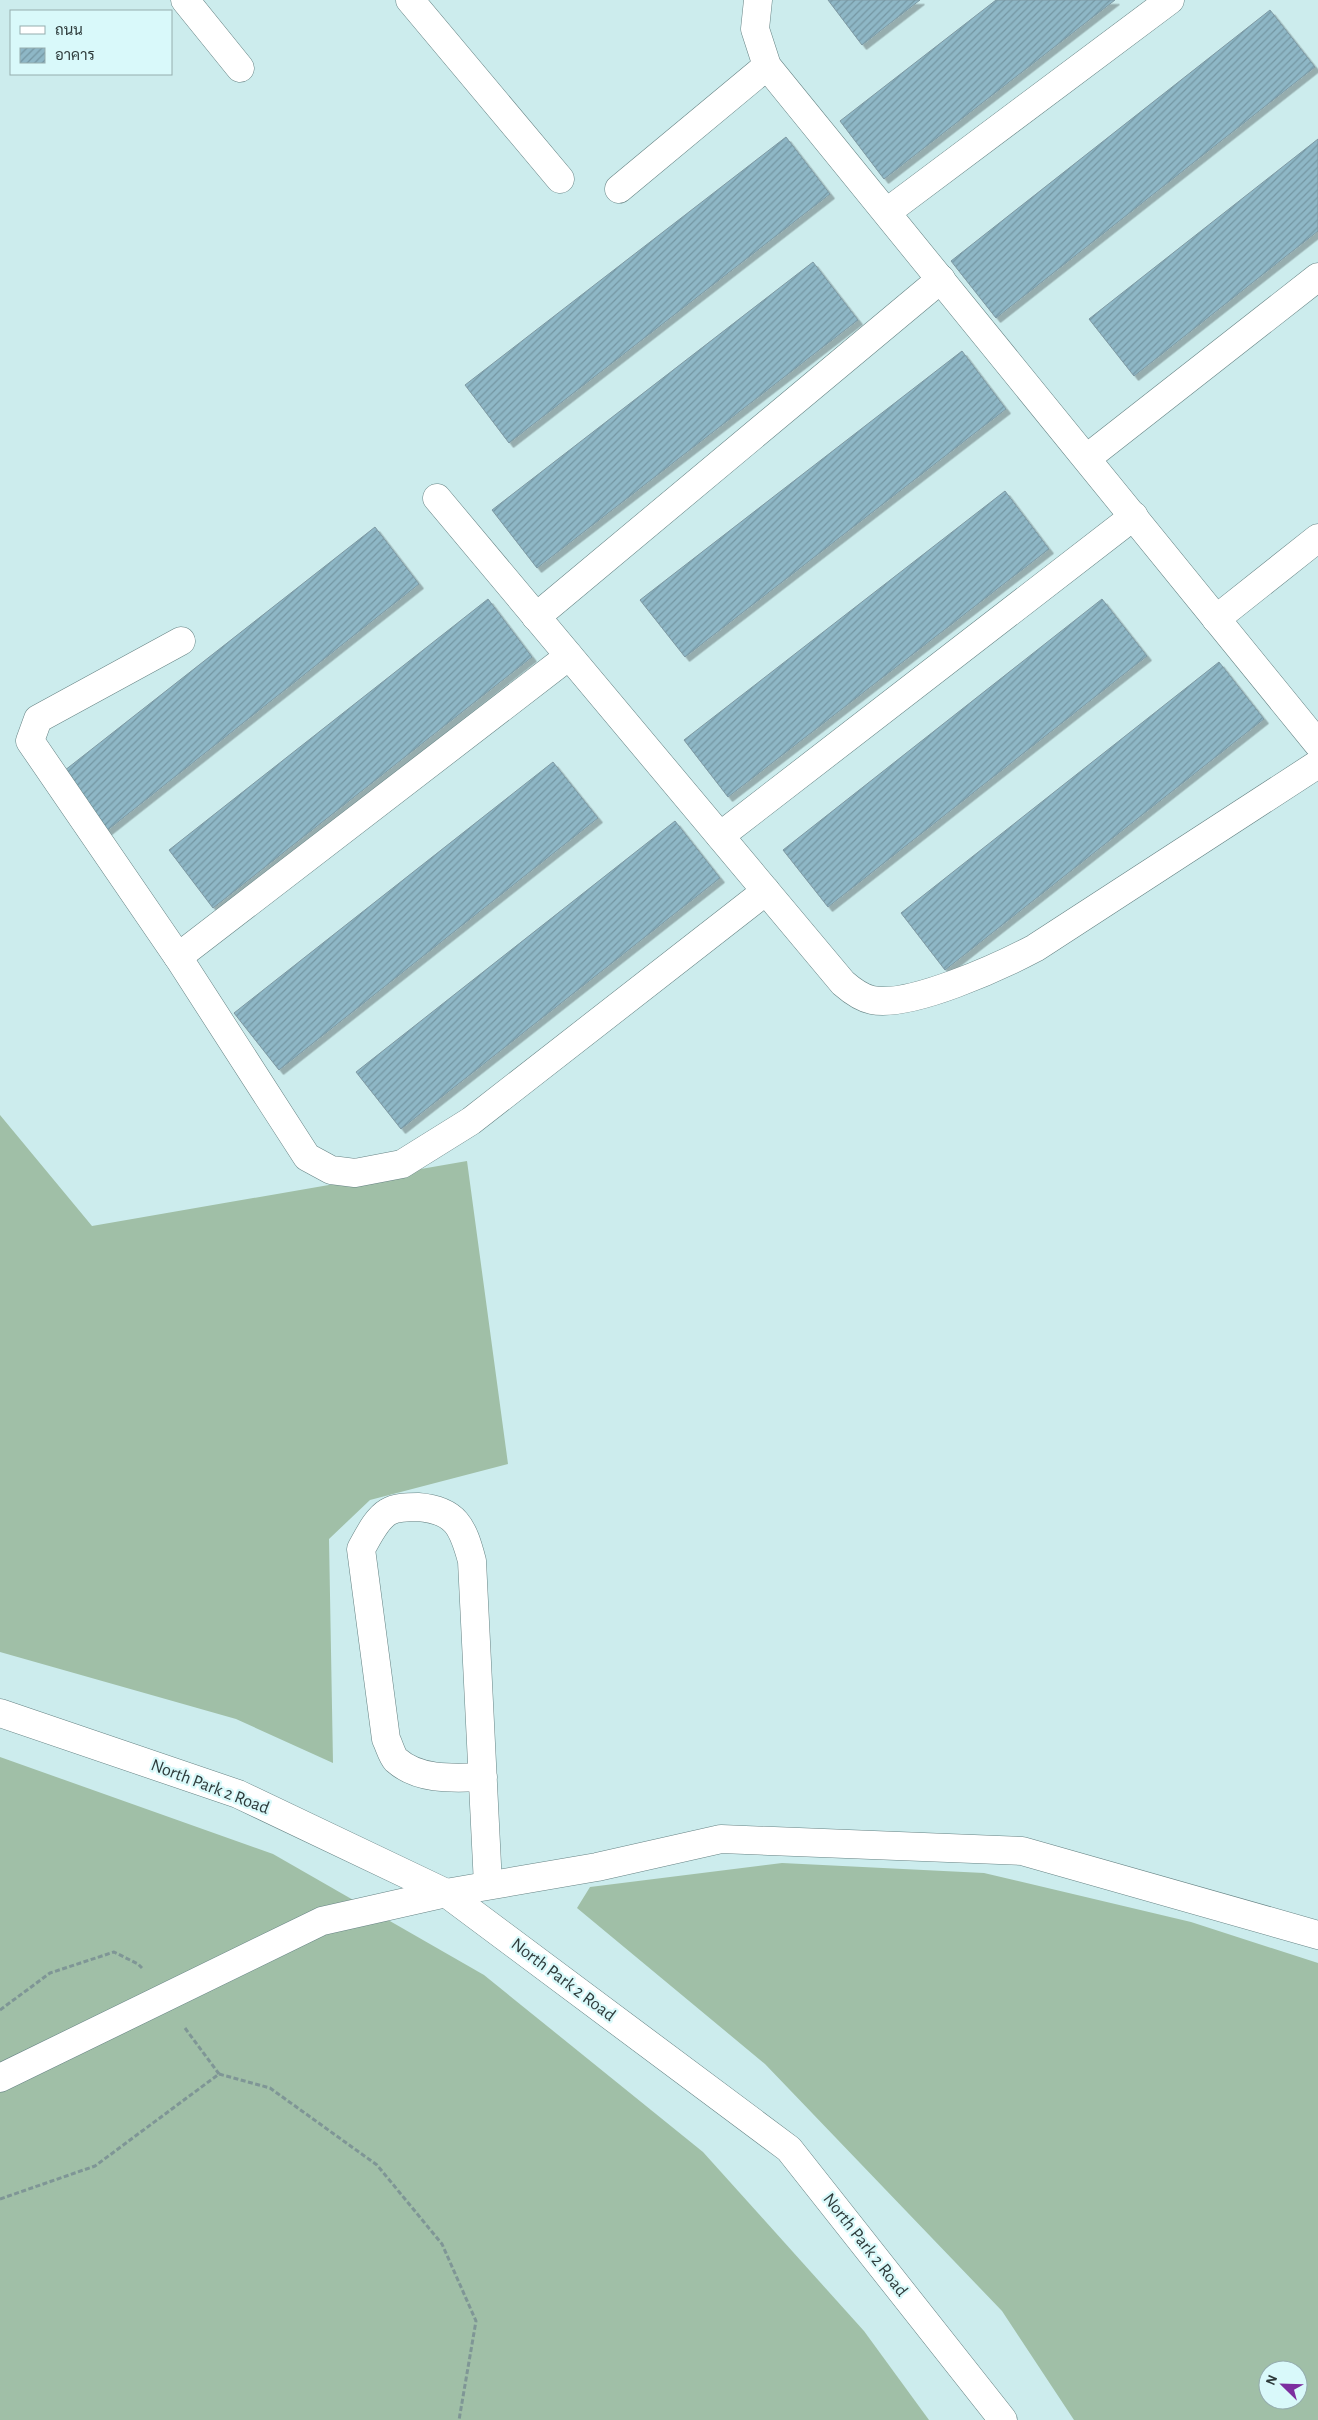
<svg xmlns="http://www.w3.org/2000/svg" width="1318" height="2420" viewBox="0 0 1318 2420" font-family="'Alegreya Sans',Sarabun,sans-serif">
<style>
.grass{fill:#a0bfa7;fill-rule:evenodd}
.building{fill:url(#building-hatch);stroke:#7e99a3;filter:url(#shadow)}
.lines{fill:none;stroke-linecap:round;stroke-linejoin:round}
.minor-casing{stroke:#668384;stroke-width:29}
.path{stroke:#7f9696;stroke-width:3;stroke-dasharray:5 2.5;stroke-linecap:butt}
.minor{stroke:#fff;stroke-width:28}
.labels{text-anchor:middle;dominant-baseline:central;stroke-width:4.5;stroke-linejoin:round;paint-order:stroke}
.street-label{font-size:18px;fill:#2e3b3b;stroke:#d9f9fa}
</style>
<defs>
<pattern id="building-hatch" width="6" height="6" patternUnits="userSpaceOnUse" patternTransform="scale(1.25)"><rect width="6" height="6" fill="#8eb7c6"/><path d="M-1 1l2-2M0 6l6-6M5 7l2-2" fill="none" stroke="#7496a2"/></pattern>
<filter id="shadow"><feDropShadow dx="4.5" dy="4.5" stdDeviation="0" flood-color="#0004"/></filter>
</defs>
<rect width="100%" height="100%" fill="#cceced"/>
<g class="grass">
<polygon points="0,1115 92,1226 467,1161 508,1464 370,1500 329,1539 333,1763 236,1719 0,1652"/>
<polygon points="0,1757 273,1854 484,1975 703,2152 864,2331 929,2420 0,2420"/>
<path d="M782,1863L984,1873L1191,1922L1318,1963V2420H1074L1002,2311L765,2064L577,1908L590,1887ZM1268,2370H1298V2400H1268Z"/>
</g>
<g class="building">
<polygon points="828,0 920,0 862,45"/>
<polygon points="996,0 1115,0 884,179 840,121"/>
<polygon points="1270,10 1315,67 996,318 951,261"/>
<polygon points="786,137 830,194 509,443 465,385"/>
<polygon points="1318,139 1318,231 1134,376 1089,319"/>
<polygon points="813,262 858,320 537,568 492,510"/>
<polygon points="962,351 1006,409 685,657 640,600"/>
<polygon points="1005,491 1049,549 728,797 684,740"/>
<polygon points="375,527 419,584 100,836 55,778"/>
<polygon points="488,599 532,657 213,908 169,850"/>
<polygon points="1102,599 1147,656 828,907 783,850"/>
<polygon points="1219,662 1264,719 945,970 901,913"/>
<polygon points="553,762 598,818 279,1070 234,1013"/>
<polygon points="675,821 720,878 401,1129 356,1072"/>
</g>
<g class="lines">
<g class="minor-casing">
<g id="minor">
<polyline points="185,0 240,68"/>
<polyline points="410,0 560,179"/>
<polyline points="758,0 755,29 767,66 1318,744"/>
<polyline points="619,189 767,66"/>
<polyline points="887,212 1170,0"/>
<polyline points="1087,458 1318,277"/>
<path d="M437,498L843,983C851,990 862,998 872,1000C910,1008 1001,966 1035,948L1318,764"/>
<polyline points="536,617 941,279"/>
<polyline points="1216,619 1318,538"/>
<polyline points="181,641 38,719 30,741 178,957 307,1157 331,1170 355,1173 402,1164 471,1121 766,891"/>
<polyline points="720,836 1134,516"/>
<polyline points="178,957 569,656"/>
<polyline points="0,1713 238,1794 446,1893 789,2149 1003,2420"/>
<path d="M483,1777C455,1778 419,1781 396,1760C392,1756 389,1745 386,1739L361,1549C368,1537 376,1519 388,1512C396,1507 408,1507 418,1507C456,1510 463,1527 472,1561L488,1885"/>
<polyline points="0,2078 322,1921 446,1893 597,1867 721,1839 1022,1851 1318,1935"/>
</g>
</g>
<g class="path">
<polyline points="0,2010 50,1973 114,1952 138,1964 142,1968"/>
<polyline points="185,2028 219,2074"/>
<polyline points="0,2199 95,2166 219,2074 270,2088 377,2165 442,2244 476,2321 459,2420"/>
</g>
<use href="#minor" class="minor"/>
</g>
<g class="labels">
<g class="street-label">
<text transform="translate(210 1787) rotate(21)">North Park 2 Road</text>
<text transform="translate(563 1980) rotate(37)">North Park 2 Road</text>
<text transform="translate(865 2245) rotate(52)">North Park 2 Road</text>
</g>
</g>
<rect x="10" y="10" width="162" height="65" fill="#d9f9fa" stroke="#95adae"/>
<rect x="20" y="26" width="25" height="8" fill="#ffffff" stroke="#95adae"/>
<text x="55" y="35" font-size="15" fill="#2e3b3b">ถนน</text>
<rect x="20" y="48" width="25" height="15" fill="url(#building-hatch)" stroke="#95adae"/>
<text x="55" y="60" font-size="15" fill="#2e3b3b">อาคาร</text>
<g transform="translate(1283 2385) rotate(293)"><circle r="24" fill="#d9f9fa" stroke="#95adae"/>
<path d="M0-4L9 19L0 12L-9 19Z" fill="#7c2e9f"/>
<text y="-8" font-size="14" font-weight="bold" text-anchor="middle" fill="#2e3b3b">N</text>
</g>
</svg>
